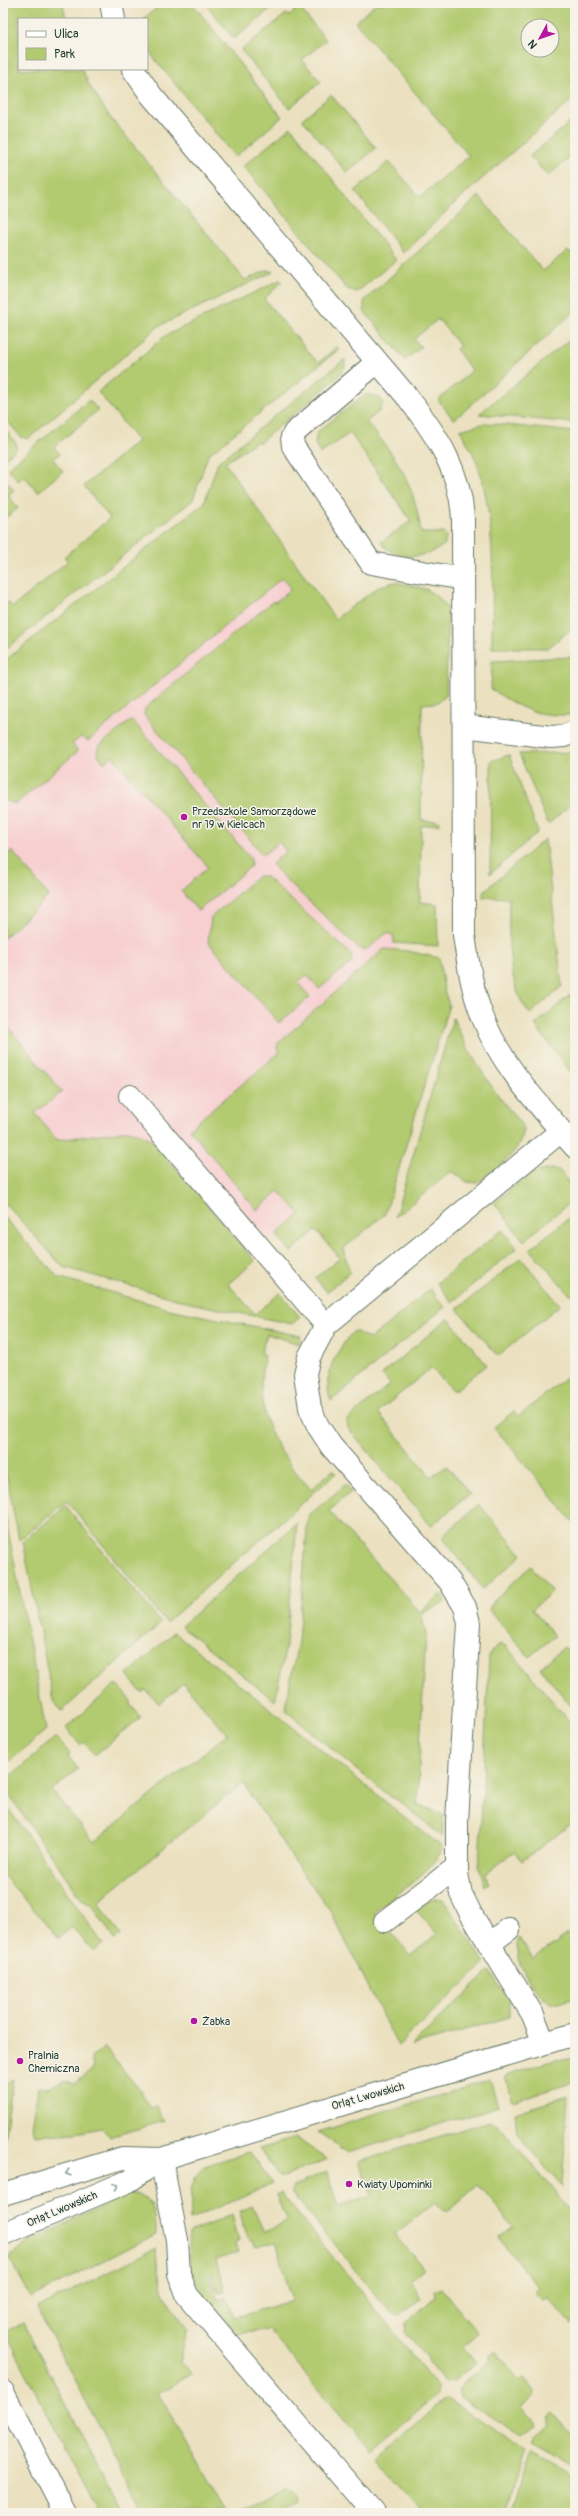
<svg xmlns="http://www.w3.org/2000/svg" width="578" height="2516" viewBox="0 0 578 2516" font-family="Pangolin,sans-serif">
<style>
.built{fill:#f7cfd0}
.green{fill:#b2ca6f;stroke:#688452;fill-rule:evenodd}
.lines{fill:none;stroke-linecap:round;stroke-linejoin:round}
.minor-casing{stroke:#667665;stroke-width:24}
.minor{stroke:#fff;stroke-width:22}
.oneway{stroke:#8f9e9a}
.poi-dot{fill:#b5179e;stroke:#f7f3e8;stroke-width:1.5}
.labels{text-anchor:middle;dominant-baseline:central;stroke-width:3;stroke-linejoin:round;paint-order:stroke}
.poi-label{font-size:11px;fill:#1f3d34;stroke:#f7f3e8;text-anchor:start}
.street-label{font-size:11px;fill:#1f3d34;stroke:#f7f3e8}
</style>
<rect width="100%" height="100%" fill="#f7f3e8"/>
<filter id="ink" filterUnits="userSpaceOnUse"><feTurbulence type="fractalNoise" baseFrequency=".025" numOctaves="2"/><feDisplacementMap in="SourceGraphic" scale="8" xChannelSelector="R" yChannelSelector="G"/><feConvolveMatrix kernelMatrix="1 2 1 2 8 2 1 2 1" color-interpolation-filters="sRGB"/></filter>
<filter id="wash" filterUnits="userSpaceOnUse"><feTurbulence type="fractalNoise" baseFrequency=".012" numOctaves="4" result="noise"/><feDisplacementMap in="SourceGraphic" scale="16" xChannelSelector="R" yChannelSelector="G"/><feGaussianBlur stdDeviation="0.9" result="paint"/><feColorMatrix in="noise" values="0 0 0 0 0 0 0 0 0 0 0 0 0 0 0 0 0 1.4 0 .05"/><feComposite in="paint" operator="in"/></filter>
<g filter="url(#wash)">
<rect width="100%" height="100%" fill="#ebe1c0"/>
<polygon class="built" points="282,575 294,593 395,941 415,1088 282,1195 300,1215 194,1301 3,1195 3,672"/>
<g class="green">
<polygon points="8,3 63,3 66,19 19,19 19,69 82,69 89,85 110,117 245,280 268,270 273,272 159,326 28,439 21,437 3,416 3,23 6,18 3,11"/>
<polygon points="163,3 192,3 282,117 235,157 153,57 147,43 147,19 143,19"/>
<polygon points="205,3 277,3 234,39"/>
<path d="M377,3H575V97L457,201L403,253L355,191L389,162L420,197L469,156L355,22ZM528,26H552V50H528Z"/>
<polygon points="299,7 326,40 302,60 321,82 289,108 241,50 286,14 289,16"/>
<polygon points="331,95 376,148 347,173 302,119"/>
<polygon points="575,118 575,153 548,176 530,156"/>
<polygon points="291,127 396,260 357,292 347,289 243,166"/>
<polygon points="479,196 543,271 568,250 570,253 575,249 575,311 454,420 438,400 472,371 456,349 460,346 438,319 414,339 421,347 405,360 364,311 364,301"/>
<polygon points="280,280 282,282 264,299 318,363 337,347 339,349 208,455 193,500 3,651 3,606 8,602 13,607 68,561 64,557 110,518 84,486 138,441 98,392 165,336"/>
<polygon points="575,335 575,423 479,414"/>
<polygon points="345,359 345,367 337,378 259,443 257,441 225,463 335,619 380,586 395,582 426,589 440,599 448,610 446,696 436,703 422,704 421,820 438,821 440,824 421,826 420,902 437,904 438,946 394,943 393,935 387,933 367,949 361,950 287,881 272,864 286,851 279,842 263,855 144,715 145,708 273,601 275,602 290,590 288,583 282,578 88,741 81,737 72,744 78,751 16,804 3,800 3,662 204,503 218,462"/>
<path d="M366,394L380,398L383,403L380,411L366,422C398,458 415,485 421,533H444L446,537L445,544C430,558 394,563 381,542L411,521L350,433L320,454L315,444L317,432Z"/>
<polygon points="89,400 98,410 54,447 60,454 53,459 63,471 38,492 24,476 18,481 8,468"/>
<path d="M486,423L575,432V626L548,648H492C492,586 497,522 477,463C473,452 466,441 460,430Z"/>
<polygon points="3,427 16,443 17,448 3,460"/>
<polygon points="3,477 14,490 8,495 18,508 3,520"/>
<path d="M575,652V715C535,716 524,711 491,689L492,661L570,657Z"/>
<polygon points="130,721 134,722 251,859 251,866 198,911 181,891 208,867 112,756 104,763 97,754 98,747"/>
<polygon points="575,752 575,801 548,824 519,754"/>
<polygon points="509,755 538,832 490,874 491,761"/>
<path d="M545,839L562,986L530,1014C505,984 509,934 509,898L483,897V892Z"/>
<polygon points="12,851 49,896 3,939 3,859"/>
<polygon points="258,876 265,876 352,955 351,963 319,989 307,975 298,983 310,997 279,1023 208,942 211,917"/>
<polygon points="384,949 408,951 439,958 444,990 449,1005 385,1214 343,1249 350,1272 327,1292 315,1278 340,1258 316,1230 291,1252 276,1235 300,1214 279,1191 257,1210 189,1129 280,1052 277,1049 278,1043"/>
<polygon points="570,995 575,1001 575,1078 535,1025"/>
<path d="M453,1018C472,1061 494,1092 524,1128C521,1154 496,1168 477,1183L467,1182L452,1171L395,1217Z"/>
<polygon points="3,1021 62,1092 35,1113 57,1140 130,1130 145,1136 154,1142 255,1261 228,1284 255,1314 280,1293 300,1317 292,1324 190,1303 63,1267 3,1201"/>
<polygon points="550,1169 559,1170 575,1190 575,1198 524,1241 494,1203 530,1174"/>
<polygon points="575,1213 575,1292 571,1296 530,1249"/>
<path d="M3,1216L58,1277L169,1309L301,1336L299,1344L267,1334L261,1353L265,1355C252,1410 273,1449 311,1489L333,1470L336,1473L166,1623L67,1501L19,1540L3,1458Z"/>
<polygon points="502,1230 517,1248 452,1302 437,1283"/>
<polygon points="521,1258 560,1305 498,1356 457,1309"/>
<path d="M430,1289L445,1307L331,1401C321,1375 336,1352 352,1333L354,1331L370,1339Z"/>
<polygon points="448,1318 487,1365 454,1391 431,1368 378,1412 431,1477 447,1466 470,1494 431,1526 348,1428 347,1420 390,1384 382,1374"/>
<polygon points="575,1370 575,1524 494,1427 514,1411 519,1416"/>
<polygon points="346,1484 351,1492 329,1511 420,1612 441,1594 445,1602 421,1614 426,1634 417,1805 444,1814 442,1836 396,1799 390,1797 285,1710 298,1641 308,1516"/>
<polygon points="3,1503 46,1730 3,1767"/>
<polygon points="479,1504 522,1555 483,1589 442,1537"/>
<polygon points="66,1506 161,1623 62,1711 53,1701 23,1541"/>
<polygon points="297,1523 286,1646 275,1701 181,1626"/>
<polygon points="531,1566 552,1592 532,1609 555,1636 529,1657 489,1610 492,1602"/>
<path d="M174,1632L442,1847C440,1866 390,1899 374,1912L411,1956L437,1934L416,1910L432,1899H443L485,1963L398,2046L330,1910L299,1868L243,1783L98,1902L120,1935L115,1940L92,1905L83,1901L5,1789V1781L56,1737L70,1754L68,1756L78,1769L52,1791L94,1842L227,1734L183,1683L159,1704L146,1690L142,1693L127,1675Z"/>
<polygon points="500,1644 506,1646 575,1728 575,1821 522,1861 514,1852 485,1875 489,1883 485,1886 479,1866 489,1656 491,1651"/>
<polygon points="564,1647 575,1661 575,1711 540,1668"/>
<polygon points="116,1684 132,1702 130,1704 141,1717 95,1755 84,1742 80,1745 66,1728"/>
<polygon points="3,1801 103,1944 94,1952 72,1927 59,1938 3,1875"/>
<path d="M575,1929V1997L551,2004C535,1995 509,1957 519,1938L533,1959Z"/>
<polygon points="490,1971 509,2001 509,2017 411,2046"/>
<polygon points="104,2047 139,2089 151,2107 157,2105 164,2121 110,2137 102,2128 76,2133 35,2136 32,2128 38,2087 48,2088 64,2080 75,2084 94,2068 92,2057"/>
<polygon points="575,2057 575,2082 513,2101 505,2076 551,2061"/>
<polygon points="13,2079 4,2141 3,2145 3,2087"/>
<polygon points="490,2080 498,2106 348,2153 318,2132"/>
<polygon points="568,2096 562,2187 517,2134 515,2113"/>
<polygon points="490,2121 500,2127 575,2216 575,2320 571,2324 547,2297 542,2300 534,2292 539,2288 499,2238 513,2226 478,2185 446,2213 435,2202 395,2234 424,2269 410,2281 422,2297 399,2316 391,2314 292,2193 292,2187 327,2171 338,2206 372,2196 359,2161"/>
<polygon points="575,2127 575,2202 571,2197"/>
<polygon points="296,2138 327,2159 284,2177 280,2176 259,2149"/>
<path d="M249,2152L273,2183L190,2220C189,2200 189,2181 204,2166Z"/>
<path d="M281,2193L437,2386V2395L370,2450L268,2329L237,2333C223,2316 201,2298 193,2277C188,2263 190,2247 189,2233L232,2215L239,2241L235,2243L238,2253L216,2260L225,2291L219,2292L212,2273L210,2274L219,2299L227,2297L234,2318L292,2300L275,2242L254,2248L252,2240L249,2241L239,2211L252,2206L264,2232L287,2222L276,2195Z"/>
<path d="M135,2194C155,2201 156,2215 156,2234L31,2298L10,2258L12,2254L32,2240L125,2195Z"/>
<path d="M156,2248C158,2285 164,2299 188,2328L180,2361L192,2374L158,2393L226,2513H144L37,2308Z"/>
<polygon points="441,2288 478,2333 463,2347 476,2362 453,2382 445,2381 405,2332 406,2323 435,2297 434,2291"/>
<polygon points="23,2322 122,2513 99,2513 5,2332"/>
<polygon points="495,2351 519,2381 523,2378 534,2391 533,2397 523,2408 536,2425 521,2436 460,2397 458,2390 461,2386 491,2360 489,2357"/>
<polygon points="444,2400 450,2401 525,2450 504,2513 423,2513 376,2457"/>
<polygon points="553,2413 575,2438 575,2467 531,2443 535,2436 549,2425 549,2417"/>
<polygon points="530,2452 575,2478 575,2513 510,2513"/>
<polygon points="285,2485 294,2495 295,2503 278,2513 242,2513"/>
</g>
</g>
<g filter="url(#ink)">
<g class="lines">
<g class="minor-casing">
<g id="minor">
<polyline points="111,3 114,19"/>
<path d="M133,69L151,95L409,399C438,437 461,472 463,520L464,935C468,963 472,991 483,1018C502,1067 542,1108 575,1147"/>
<polyline points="377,362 295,432 292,437 293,446 371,563 463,579"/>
<polyline points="464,726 551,737 564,736 575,732"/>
<polyline points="130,1096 326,1325"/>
<polyline points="385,1921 457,1867"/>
<polyline points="489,1944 509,1929"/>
<polyline points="544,2043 533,2015 471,1914 461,1894 457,1874 457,1821 469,1623 465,1607 450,1582 331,1446 318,1426 310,1408 305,1374 309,1357 326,1325 561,1131"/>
<polyline points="161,2159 177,2240 179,2274 187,2295 373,2513"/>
<polyline points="3,2194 122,2158 161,2159"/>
<polyline points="3,2234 129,2181 161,2159 575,2034"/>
<polyline points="3,2392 65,2513"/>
</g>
</g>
<use href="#minor" class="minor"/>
</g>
<defs><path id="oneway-chevron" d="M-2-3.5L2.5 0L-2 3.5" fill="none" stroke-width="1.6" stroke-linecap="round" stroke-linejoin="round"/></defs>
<g class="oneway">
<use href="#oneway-chevron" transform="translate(68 2173) rotate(164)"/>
<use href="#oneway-chevron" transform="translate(116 2186) rotate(-21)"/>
</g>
</g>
<g class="poi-dot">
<circle cx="184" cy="817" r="4"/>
<circle cx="194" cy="2021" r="4"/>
<circle cx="20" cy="2061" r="4"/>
<circle cx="349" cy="2184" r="4"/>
</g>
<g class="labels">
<g class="poi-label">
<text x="192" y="811">Przedszkole Samorządowe<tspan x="192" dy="13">nr 19 w Kielcach</tspan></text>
<text x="202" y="2021">Żabka</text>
<text x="28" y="2055">Pralnia<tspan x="28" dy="13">Chemiczna</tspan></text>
<text x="357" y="2184">Kwiaty Upominki</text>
</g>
<g class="street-label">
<text transform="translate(368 2096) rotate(-16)">Orląt Lwowskich</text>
<text transform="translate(62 2209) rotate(-23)">Orląt Lwowskich</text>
</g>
</g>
<rect width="578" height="2516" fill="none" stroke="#f7f3e8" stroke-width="16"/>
<rect x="18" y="18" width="130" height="52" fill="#f7f3e8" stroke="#a1aaa0"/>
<rect x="26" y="31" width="20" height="6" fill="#ffffff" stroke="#a1aaa0"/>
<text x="54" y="38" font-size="12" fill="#1f3d34">Ulica</text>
<rect x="26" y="48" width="20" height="12" fill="#b2ca6f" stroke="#a1aaa0"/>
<text x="54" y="58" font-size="12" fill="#1f3d34">Park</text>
<g transform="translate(540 38) rotate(230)"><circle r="19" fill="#f7f3e8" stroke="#a1aaa0"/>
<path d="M0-3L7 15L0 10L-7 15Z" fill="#b5179e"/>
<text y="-6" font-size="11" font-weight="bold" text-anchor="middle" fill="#1f3d34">N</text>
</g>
</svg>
